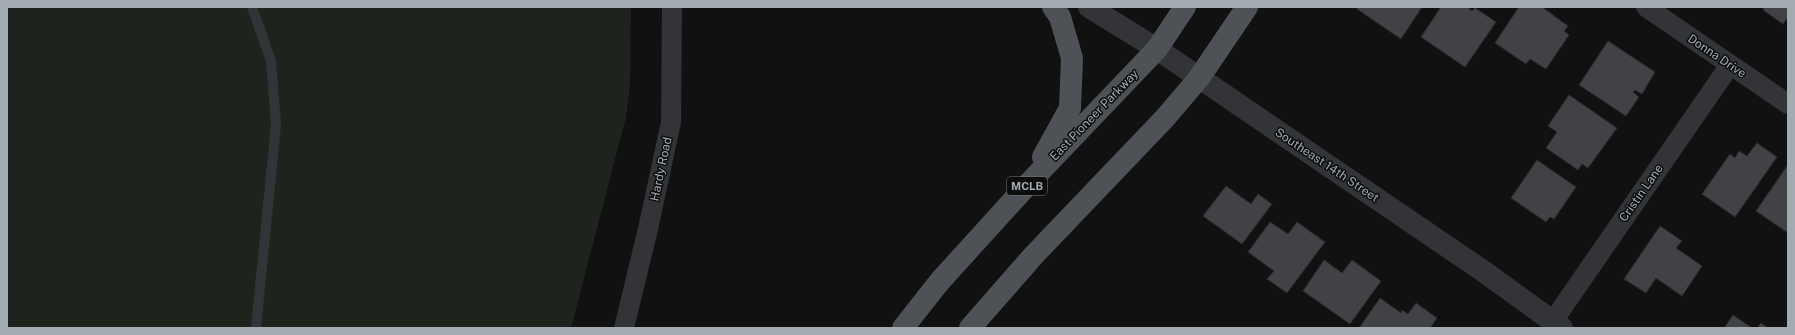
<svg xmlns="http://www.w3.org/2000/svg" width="1795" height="335" viewBox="0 0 1795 335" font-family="'Public Sans',sans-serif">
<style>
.green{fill:#1e241d}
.building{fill:#404245;stroke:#2b2c2e}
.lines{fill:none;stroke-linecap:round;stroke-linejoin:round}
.service{stroke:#323437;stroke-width:10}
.minor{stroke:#323437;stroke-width:20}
.tertiary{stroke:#323437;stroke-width:22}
.primary{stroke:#4e5256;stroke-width:22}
.labels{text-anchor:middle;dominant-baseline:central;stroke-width:3;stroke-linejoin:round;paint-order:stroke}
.shield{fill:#0c0c0d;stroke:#767b80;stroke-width:1}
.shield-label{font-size:11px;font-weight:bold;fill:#a3abb2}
.street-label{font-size:12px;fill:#a3abb2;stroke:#0c0c0d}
</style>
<rect width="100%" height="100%" fill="#111112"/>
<polygon class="green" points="7,7 631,7 630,85 626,117 571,328 7,328"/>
<g class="building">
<polygon points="1358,7 1422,7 1401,39 1357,9"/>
<polygon points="1441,7 1470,7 1469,9 1472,11 1475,8 1496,22 1465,67 1421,37"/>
<polygon points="1519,7 1542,7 1568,26 1564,31 1569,35 1546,69 1530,59 1526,64 1495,43"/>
<polygon points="1764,7 1788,7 1788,17 1783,24 1763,10"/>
<polygon points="1608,41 1655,72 1642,94 1635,90 1633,92 1639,97 1626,116 1579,85"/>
<polygon points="1569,95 1617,128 1588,168 1582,164 1578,170 1546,148 1557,132 1548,126"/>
<polygon points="1757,143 1777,157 1735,217 1702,194 1730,154 1735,158 1739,151 1747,156"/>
<polygon points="1537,160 1576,187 1554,219 1550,217 1546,222 1511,198"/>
<polygon points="1787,166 1788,167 1788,233 1756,211"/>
<polygon points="1226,186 1251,204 1258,194 1272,204 1242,244 1203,216"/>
<polygon points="1270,222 1288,234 1297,222 1325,242 1287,293 1267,279 1274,271 1248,252"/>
<polygon points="1660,226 1682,241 1676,248 1702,266 1682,296 1656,278 1646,293 1624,279"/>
<polygon points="1324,260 1342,273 1352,260 1381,281 1350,324 1303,291"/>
<polygon points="1380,298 1401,313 1402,310 1408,314 1416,303 1437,318 1430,328 1359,328"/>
<polygon points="1733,315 1752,328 1724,328"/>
<polygon points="1761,323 1768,328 1757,328"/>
</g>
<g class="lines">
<polyline class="service" points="252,7 271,61 276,124 256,328"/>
<g class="minor">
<polyline points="1646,7 1788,104"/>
<polyline points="1553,321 1730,65"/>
<polyline points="624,328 648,229 671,122 672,7"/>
</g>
<polyline class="tertiary" points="1089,7 1157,49 1483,271 1562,328"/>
<g class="primary">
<polyline points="1043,157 1070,108 1072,58 1060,17 1053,7"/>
<polyline points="903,328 940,281 1030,182 1157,49 1185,7"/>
<polyline points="970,328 1034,255 1165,118 1199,78 1247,7"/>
</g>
</g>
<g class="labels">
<rect class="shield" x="1007" y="177" width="40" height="18" rx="3"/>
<g class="shield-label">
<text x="1027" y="186">MCLB</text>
</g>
<g class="street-label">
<text transform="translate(1717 56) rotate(34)">Donna Drive</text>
<text transform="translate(1094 115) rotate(-46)">East Pioneer Parkway</text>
<text transform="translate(1327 165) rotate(34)">Southeast 14th Street</text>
<text transform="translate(661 169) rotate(-78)">Hardy Road</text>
<text transform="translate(1641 193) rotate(-55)">Cristin Lane</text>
</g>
</g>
<rect width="1795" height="335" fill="none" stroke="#a3abb2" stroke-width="16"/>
</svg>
